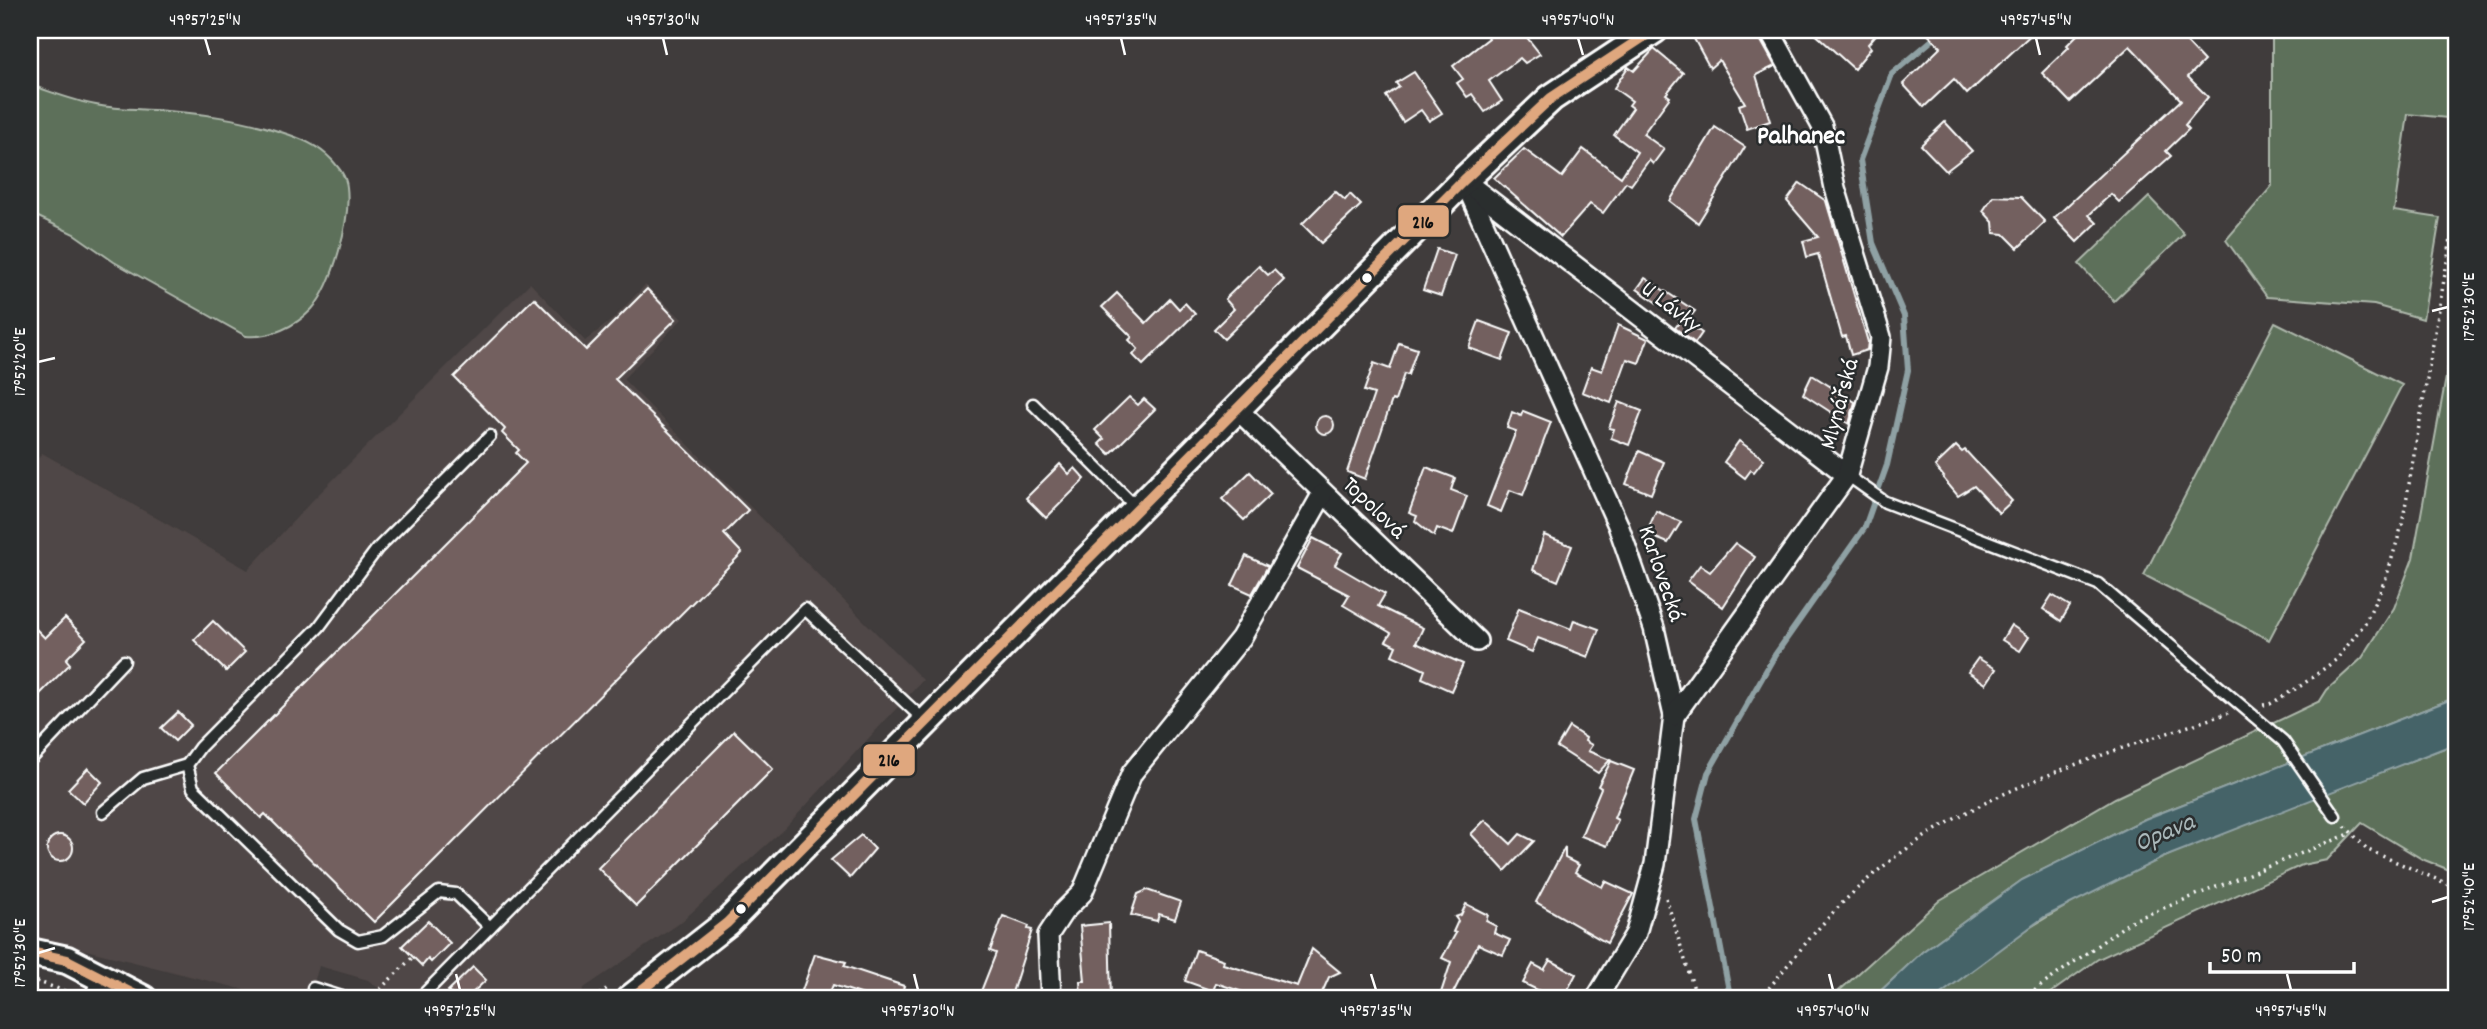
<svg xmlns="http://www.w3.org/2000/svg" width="2487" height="1029" viewBox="0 0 2487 1029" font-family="Dekko,sans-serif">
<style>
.built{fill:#4f4746}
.green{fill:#5d705a;stroke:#aeb8ac;stroke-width:2}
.water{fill:#456367;stroke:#8fa1a4;stroke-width:2}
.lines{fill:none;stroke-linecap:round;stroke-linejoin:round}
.stream{stroke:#8fa1a4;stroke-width:6}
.building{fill:#73605e;stroke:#fff;stroke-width:2}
.lane-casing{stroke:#fff;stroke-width:15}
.street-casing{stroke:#fff;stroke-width:24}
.secondary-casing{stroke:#fff;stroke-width:32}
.path{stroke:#fff;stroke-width:3.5;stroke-dasharray:2 5;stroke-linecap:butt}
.lane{stroke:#2a2d2e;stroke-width:10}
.street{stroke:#2a2d2e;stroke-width:19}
.secondary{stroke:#2a2d2e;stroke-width:26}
.bus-1-casing{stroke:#2a2d2e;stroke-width:16}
.bus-1{stroke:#dfa77e;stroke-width:10}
.ticks{fill:none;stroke:#fff;stroke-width:2.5}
.bus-dot{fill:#fff;stroke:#2a2d2e;stroke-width:2.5}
.labels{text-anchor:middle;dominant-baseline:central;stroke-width:5;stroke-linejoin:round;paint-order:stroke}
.street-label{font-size:24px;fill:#fff;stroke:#2a2d2e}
.neighbourhood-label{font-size:26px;font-weight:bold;fill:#fff;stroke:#2a2d2e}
.water-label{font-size:26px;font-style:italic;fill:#abb9bb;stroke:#2a2d2e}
.line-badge{stroke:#2a2d2e;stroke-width:2.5}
.pale-badge-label{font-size:19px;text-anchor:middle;font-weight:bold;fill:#111}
.neatline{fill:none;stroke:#fff;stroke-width:2.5}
.ticks-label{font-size:18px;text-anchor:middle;fill:#fff}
</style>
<rect width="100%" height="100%" fill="#403c3c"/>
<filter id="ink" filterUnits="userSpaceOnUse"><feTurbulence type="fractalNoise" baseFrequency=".0143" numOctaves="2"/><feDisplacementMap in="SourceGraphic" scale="14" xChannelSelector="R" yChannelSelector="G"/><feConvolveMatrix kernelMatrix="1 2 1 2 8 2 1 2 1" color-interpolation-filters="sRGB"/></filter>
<g filter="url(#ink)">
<polygon class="built" points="530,283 585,341 613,319 645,285 682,319 623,379 923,680 784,829 680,923 584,988 577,999 392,999 368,980 319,966 309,999 281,999 30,936 30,469 42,453 248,570 311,502"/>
<g class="green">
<polygon points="2272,30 2457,30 2457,119 2408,114 2394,211 2440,218 2423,319 2374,305 2267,297 2226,240 2272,186"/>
<path d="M30,85C52,92 74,101 96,105C115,109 136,109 155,110C198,113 240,118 281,132C300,138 318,145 332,160C339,168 346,176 347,187C351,219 333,285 312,309C295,327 270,338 246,336L114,262L74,234L30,213Z"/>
<polygon points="2149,197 2184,234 2114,301 2079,264"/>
<polygon points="2275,322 2402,385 2269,640 2144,575"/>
<polygon points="2451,350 2457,350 2457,697 2145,819 2022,880 1922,952 1872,999 1830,999 1940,900 2115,798 2320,701 2327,690 2362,658 2394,608 2413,558"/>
<path d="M2457,743V873L2422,859L2362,823L2327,860L2302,865L2098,959L2042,999H1934C2072,873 2284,811 2457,743Z"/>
</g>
<polygon class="water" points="2457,697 2457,743 2162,858 2044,917 1934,999 1872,999 1922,952 2022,880 2145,819"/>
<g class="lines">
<polyline class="stream" points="1730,996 1696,819 1708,773 1775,655 1865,527 1887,465 1908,370 1904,316 1873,243 1860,160 1892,74 1944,30"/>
</g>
<g class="building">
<polygon points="1483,30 1521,30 1540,54 1525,63 1520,58 1489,81 1502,101 1485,112 1472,94 1467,97 1457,83 1463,79 1453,66 1489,38"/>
<polygon points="1693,30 1755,30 1775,66 1756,75 1770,121 1747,129 1739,105 1745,103 1719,60 1710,68 1693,37 1695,36"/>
<polygon points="1811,30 1880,30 1868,44 1871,48 1854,69"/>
<polygon points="1923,30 2036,30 1967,94 1954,79 1924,107 1903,84 1941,47"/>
<polygon points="2082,30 2175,30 2204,61 2188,77 2208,97 2185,125 2189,129 2166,151 2171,156 2119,202 2111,194 2089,215 2097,223 2077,242 2054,218 2181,100 2130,46 2070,102 2042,73 2069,47 2067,45"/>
<polygon points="1654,49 1683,73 1666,94 1670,97 1643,134 1664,149 1653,164 1649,160 1631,185 1626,182 1603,213 1590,204 1561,237 1494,178 1524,149 1562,177 1583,149 1621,177 1637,152 1614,135 1633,108 1629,105 1632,101 1614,88 1628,67 1634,71"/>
<polygon points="1414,72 1442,113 1429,121 1421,110 1403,122 1386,96 1399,87 1396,83"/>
<polygon points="1945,122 1972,151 1946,171 1921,145"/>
<polygon points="1715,127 1745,147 1698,223 1670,201"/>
<polygon points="1800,183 1826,201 1868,342 1867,350 1851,355 1846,336 1842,337 1818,254 1807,257 1803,241 1818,237 1787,201"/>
<polygon points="1335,191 1345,200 1350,194 1361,205 1321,243 1302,224"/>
<polygon points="1993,196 2021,197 2045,222 2018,248 2004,234 1994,233 1993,222 1983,211"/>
<polygon points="1437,249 1455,255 1441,296 1423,290"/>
<polygon points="1259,266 1268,275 1274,270 1284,280 1224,339 1214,329 1234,309 1225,299"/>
<polygon points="1645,278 1695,311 1686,322 1702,333 1695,343 1675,328 1681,320 1637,289"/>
<polygon points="647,289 676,319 615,379 748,510 724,534 742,553 374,922 265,814 261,818 216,773 526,463 516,453 519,450 502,433 505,429 454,377 534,298 586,350"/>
<polygon points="1117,293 1146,323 1170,299 1179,309 1185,303 1195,314 1143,365 1133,355 1138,349 1129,340 1132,337 1102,307"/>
<polygon points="1479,321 1512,333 1502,360 1469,348"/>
<polygon points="1618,325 1648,339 1639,363 1627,359 1611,403 1582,392 1591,367 1602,371"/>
<polygon points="1399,343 1417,349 1408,375 1404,374 1395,401 1392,400 1365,479 1347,472 1374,394 1364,391 1374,363 1390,369"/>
<polygon points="1812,375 1855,402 1849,424 1803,394"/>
<polygon points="1129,397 1138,405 1144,399 1155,409 1110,454 1099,444 1104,439 1095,430"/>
<polygon points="1619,402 1642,411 1629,445 1611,438 1614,429 1609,428"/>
<polygon points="1523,411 1551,422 1523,495 1510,490 1501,512 1487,506 1516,431 1507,428 1512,412 1521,416"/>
<circle cx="1325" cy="425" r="9"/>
<polygon points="1739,441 1764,459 1754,472 1751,470 1745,478 1724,462"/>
<polygon points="1956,446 1962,452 1965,450 2012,501 1999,513 1974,486 1958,496 1943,478 1944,477 1935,466"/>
<polygon points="1639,451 1664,462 1651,494 1626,484"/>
<polygon points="1060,464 1069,474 1075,468 1085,479 1046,518 1026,498"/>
<polygon points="1426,467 1455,478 1451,490 1467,496 1453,534 1437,528 1434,536 1415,521 1417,516 1409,513"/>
<polygon points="1250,472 1271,494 1244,520 1222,499"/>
<polygon points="1656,511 1681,522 1668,543 1646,534"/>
<polygon points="1544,535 1572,546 1558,581 1533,570"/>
<polygon points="1313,538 1342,553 1335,565 1385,594 1378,606 1423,628 1416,643 1463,664 1451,691 1422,678 1425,670 1392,655 1396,646 1386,641 1391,633 1343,605 1349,595 1297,568"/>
<polygon points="1735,543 1755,557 1723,607 1688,581 1700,565 1710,572"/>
<polygon points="1246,556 1268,566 1252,594 1232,585"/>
<polygon points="2052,595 2070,606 2061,621 2043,609"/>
<polygon points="1519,608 1571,629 1574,620 1599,629 1588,657 1538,638 1532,652 1506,641"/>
<polygon points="65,618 86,639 66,659 70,664 30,704 30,623 45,638"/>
<polygon points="213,621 245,652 226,671 194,640"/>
<polygon points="2011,625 2029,637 2020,651 2002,640"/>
<polygon points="1978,658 1996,669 1986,684 1968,672"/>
<polygon points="178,712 191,725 175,741 161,728"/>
<polygon points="1569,727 1586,738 1585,741 1592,745 1588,751 1610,760 1598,773 1557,747"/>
<polygon points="734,731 773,769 636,906 598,868"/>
<polygon points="1611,761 1634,770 1614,818 1618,820 1607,846 1581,836 1601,788 1598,786"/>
<polygon points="88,768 102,782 83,803 68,789"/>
<polygon points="1485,820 1511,844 1520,834 1534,841 1505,871 1471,834"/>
<polygon points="861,835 875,849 850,878 831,860"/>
<circle cx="60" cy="848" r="13"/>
<polygon points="1565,847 1565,858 1579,865 1575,872 1602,887 1605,881 1633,894 1607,943 1536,902"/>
<polygon points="1147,890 1181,902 1175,919 1159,914 1157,921 1131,915 1138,894"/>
<polygon points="1466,904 1488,915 1486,921 1496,926 1494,933 1510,940 1503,955 1478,944 1450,999 1439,999 1451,962 1442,958 1456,933 1453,932 1458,921 1455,917 1461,915"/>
<polygon points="1003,916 1029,926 1028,929 1032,930 1010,999 978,999 996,953 990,951"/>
<polygon points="428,921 450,943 431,962 428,959 422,966 402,946"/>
<polygon points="1109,923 1111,999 1081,999 1080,981 1085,981 1080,926"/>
<polygon points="1312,949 1340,972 1329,977 1321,995 1327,999 1264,999 1216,983 1213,991 1185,981 1196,950 1224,960 1223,964 1297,986"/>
<polygon points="815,954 846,962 844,966 904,986 900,999 876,999 833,985 827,999 799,999"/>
<polygon points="1550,960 1576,974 1563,999 1556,999 1523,983 1533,964 1544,970"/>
<polygon points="473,967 486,980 466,999 456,999 448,991"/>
</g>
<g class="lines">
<g class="lane-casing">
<g id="lane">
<polyline points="1033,404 1136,507"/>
<polyline points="490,436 377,549 319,627 200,747 187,765 193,788 339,930 358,941 383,936 439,892 456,894 490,927"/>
<polyline points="1847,475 1885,502 2098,584 2283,741 2335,816"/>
<polyline points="30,760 124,661"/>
<polyline points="103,812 143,778 187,765"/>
<polyline points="313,988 348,999"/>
<polyline points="90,999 98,976"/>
<polyline points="419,999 805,609 925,721"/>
</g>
</g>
<g class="street-casing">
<g id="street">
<polyline points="1464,180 1618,525 1654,628 1674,716 1655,864 1636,933 1596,999"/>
<polyline points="1467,183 1847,475"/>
<polyline points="1237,409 1477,641"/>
<polyline points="1674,716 1847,475 1878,367 1881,337 1835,188 1822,126 1769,30"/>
<polyline points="1051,999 1048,935 1063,912 1082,893 1132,773 1241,638 1322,495"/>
</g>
</g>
<g class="secondary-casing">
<g id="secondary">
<polyline points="30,952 67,960 143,999"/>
<polyline points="630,999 727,923 1464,180 1551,98 1654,30"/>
</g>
</g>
<g class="path">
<polyline points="2263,705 2270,704 2302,685 2337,659 2365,623 2386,578 2402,525 2457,204"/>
<polyline points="2345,826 2368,850 2457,888"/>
<polyline points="1666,898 1697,999"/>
<polyline points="30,979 79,996"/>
<polyline points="165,995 180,999"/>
<polyline points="370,999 413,957"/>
<polyline points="594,999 610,986"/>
<path d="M1760,999C1794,958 1826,915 1867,880C1968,791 2104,755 2228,713"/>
<polyline points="2023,999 2131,921 2352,833"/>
</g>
<use href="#lane" class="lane"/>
<use href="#street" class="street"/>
<use href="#secondary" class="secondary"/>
<g class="bus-1-casing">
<g id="bus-1">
<polyline points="30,952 67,960 143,999"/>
<polyline points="630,999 727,923 1464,180 1551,98 1654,30"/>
</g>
</g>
<use href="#bus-1" class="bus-1"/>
</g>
</g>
<path class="ticks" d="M205,38L210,55M663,38L667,55M1121,38L1125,55M1578,38L1583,55M2036,38L2040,55M2432,311L2448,307M38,362L55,358M2432,902L2448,897M38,953L55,948M456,974L460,990M914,974L918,990M1371,974L1376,990M1829,974L1833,990M2287,974L2291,990"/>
<g class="bus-dot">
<circle cx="1367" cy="278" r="6"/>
<circle cx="741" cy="909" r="6"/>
</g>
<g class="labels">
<g class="street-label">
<text transform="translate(1670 308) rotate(38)">U Lávky</text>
<text transform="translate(1841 404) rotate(-75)">Mlynářská</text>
<text transform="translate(1373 509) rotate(44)">Topolová</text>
<text transform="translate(1660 574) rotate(71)">Karlovecká</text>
</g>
<g class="neighbourhood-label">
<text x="1801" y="137">Palhanec</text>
</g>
<g class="water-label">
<text transform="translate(2165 834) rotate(-23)">Opava</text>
</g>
</g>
<g class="line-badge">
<rect x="1397" y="204" width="53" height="34" rx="7" fill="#dfa77e"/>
<rect x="862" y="743" width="54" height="34" rx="7" fill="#dfa77e"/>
</g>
<g class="pale-badge-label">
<text x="1423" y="228">216</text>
<text x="889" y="766">216</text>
</g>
<rect width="2487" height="1029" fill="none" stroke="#2a2d2e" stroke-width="77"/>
<path d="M2210 962v10h144v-10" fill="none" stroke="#ffffff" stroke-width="3.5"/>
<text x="2221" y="962" font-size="21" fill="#ffffff" stroke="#2a2d2e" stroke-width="5" paint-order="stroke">50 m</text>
<rect x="38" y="38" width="2410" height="952" class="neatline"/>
<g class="ticks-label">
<text x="205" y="25">49°57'25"N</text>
<text x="663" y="25">49°57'30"N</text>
<text x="1121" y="25">49°57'35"N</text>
<text x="1578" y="25">49°57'40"N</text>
<text x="2036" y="25">49°57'45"N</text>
<text transform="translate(2468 307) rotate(-90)" y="6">17°52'30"E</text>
<text transform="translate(19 362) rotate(-90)" y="6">17°52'20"E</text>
<text transform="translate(2468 897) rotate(-90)" y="6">17°52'40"E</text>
<text transform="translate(19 953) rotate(-90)" y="6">17°52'30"E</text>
<text x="460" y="1016">49°57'25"N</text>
<text x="918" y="1016">49°57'30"N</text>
<text x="1376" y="1016">49°57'35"N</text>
<text x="1833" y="1016">49°57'40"N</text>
<text x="2291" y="1016">49°57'45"N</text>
</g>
</svg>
